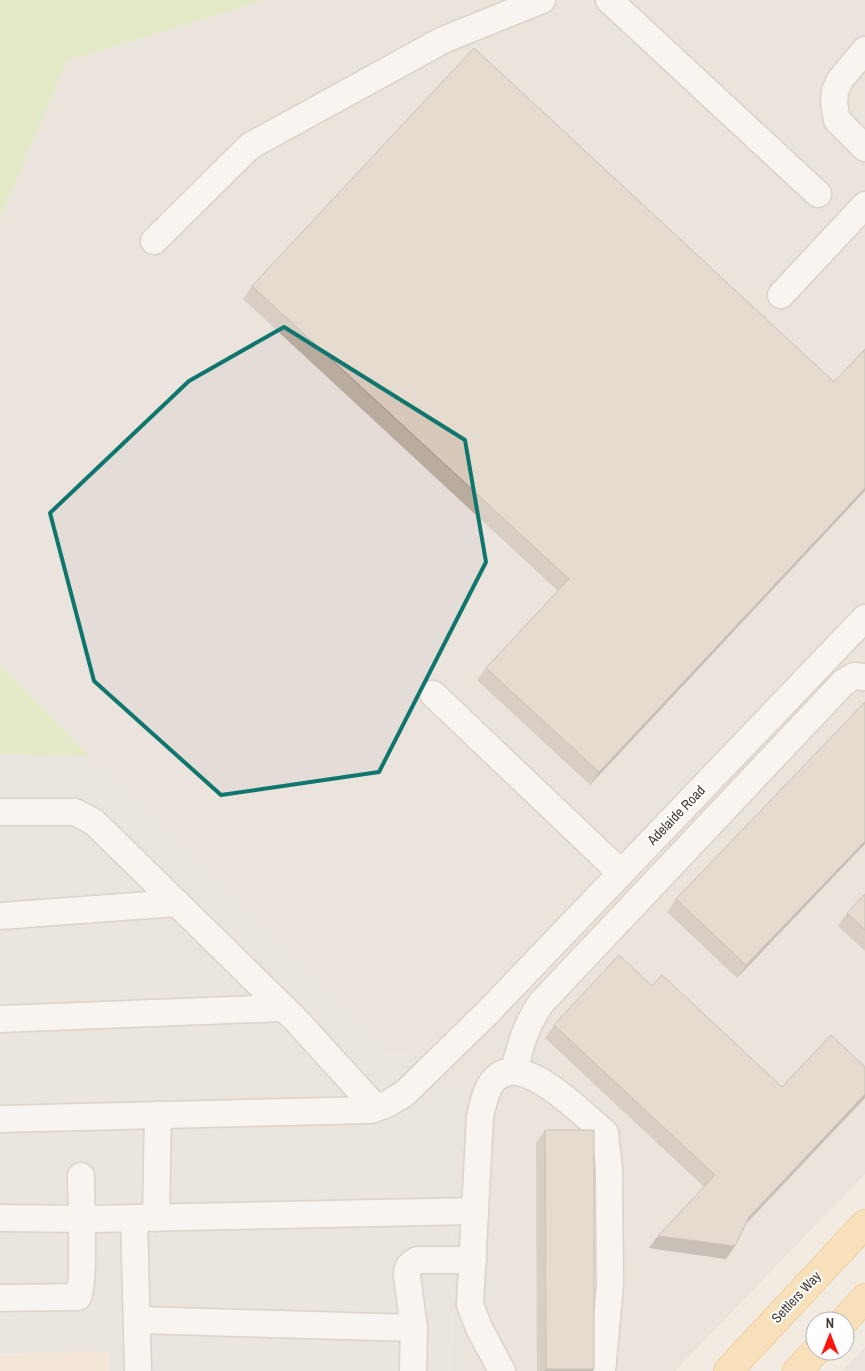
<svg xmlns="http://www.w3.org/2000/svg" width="865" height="1371" viewBox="0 0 865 1371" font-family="'Archivo Narrow',sans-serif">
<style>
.commercial{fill:#f6dfc9}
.industrial{fill:#e3dcd7}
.green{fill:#d2e9a6}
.parking{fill:#e1deda}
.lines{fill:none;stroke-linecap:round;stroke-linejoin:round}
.minor-casing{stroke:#c0b4a6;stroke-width:29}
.major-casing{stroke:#eaae57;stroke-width:30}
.minor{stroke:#fff;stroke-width:26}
.major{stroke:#ffd28d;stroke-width:28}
.wall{fill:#b9ac9f}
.shaded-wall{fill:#968c82}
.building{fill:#d7c8b9;stroke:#968c82}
.marked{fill:none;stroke:#0f766e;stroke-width:4;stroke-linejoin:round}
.labels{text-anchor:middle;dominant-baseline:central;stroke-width:4;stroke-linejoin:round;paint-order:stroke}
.street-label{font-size:14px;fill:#433a32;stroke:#fff}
</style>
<rect width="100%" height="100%" fill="#f2ebe1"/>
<polygon class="commercial" points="109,1352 109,1371 0,1371 0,1355"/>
<g class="industrial">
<polygon points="265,0 865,0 865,1174 675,1371 452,1371 455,1095 408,1052 379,1052 0,665 0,219 67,61"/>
<polygon points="865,1347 865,1371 842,1371"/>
</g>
<g class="green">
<polygon points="0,0 265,0 67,61 0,219"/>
<polygon points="0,665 89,756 0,754"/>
</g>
<polygon class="parking" points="0,754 89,756 379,1052 408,1052 455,1095 452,1371 109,1371 109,1352 0,1354"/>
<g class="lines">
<g class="minor-casing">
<g id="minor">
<polyline points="609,0 818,194"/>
<polyline points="865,50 840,80 835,91 834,103 837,120 865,148"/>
<polyline points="154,241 250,146 443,40 542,0"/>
<polyline points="781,295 865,205"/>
<polyline points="433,694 621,873"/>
<polyline points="0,812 75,812 94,822 296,1020 376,1108"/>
<polyline points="0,916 177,903"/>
<polyline points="0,1019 284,1008"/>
<path d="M514,1071C521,1044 525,1027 541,1003L844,682L854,676L865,677"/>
<polyline points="0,1119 371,1110 387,1104 404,1094 487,1013 865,618"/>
<polyline points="0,1218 91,1219 475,1211"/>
<polyline points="134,1218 138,1371"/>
<polyline points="156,1218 158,1115"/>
<path d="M0,1298L78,1297C85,1286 81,1196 81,1176"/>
<polyline points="137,1320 414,1328"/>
<path d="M413,1371L414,1328L407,1276C407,1266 410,1264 418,1260H473"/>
<path d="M502,1371L479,1328L470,1305L480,1117C483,1105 485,1091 493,1081C520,1047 584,1116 605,1133L609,1168L610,1286L602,1371"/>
</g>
</g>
<g class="major-casing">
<g id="major">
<polyline points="844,1321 865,1298"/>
<polyline points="728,1371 865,1224"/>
<polyline points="797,1371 816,1351"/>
</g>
</g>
<use href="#minor" class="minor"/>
<use href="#major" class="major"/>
</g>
<g class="wall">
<polygon points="252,286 834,382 865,491 590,785 477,680 486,668 558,591 243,299"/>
<polygon points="865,844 737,978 667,912 676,899"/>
<polygon points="865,894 865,951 838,926 847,913"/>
<polygon points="652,986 782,1087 865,1067 865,1098 746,1224 735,1246 726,1259 649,1248 658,1236 704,1187 545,1038 554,1025"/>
<polygon points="545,1130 594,1369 593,1371 537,1371 536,1143"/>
</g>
<g class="shaded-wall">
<polygon points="865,488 865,491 590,785 599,772"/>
<polygon points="865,841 865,844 737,978 746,965"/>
<polygon points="865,1094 865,1098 740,1230 749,1217"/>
<polygon points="658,1236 735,1246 726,1259 649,1248"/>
<polygon points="546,1369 594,1369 593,1371 544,1371"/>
</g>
<g class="building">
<polygon points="474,48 834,382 865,349 865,488 599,772 486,668 569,579 252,286"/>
<polygon points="865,702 865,841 746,965 676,899"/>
<polygon points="865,894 865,930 847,913"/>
<polygon points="619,955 652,986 662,975 782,1087 831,1035 865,1067 865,1094 749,1217 735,1246 658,1236 715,1175 554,1025"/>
<polygon points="545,1130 594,1130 594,1369 546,1369"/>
</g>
<path d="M0 0H865V1371H0ZM284,327L465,440L486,562L379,772L221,795L94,681L50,513L189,381Z" fill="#f2ebe1" fill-opacity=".55" fill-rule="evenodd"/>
<path class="marked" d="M284,327L465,440L486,562L379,772L221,795L94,681L50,513L189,381Z"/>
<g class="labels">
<g class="street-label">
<text transform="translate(676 815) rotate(-46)">Adelaide Road</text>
<text transform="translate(796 1297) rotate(-47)">Settlers Way</text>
</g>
</g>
<g transform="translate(830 1336)"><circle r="24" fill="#ffffff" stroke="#b4b0ad"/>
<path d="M0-4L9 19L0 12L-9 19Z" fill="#ff150b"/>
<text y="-8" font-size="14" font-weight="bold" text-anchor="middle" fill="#433a32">N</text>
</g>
</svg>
